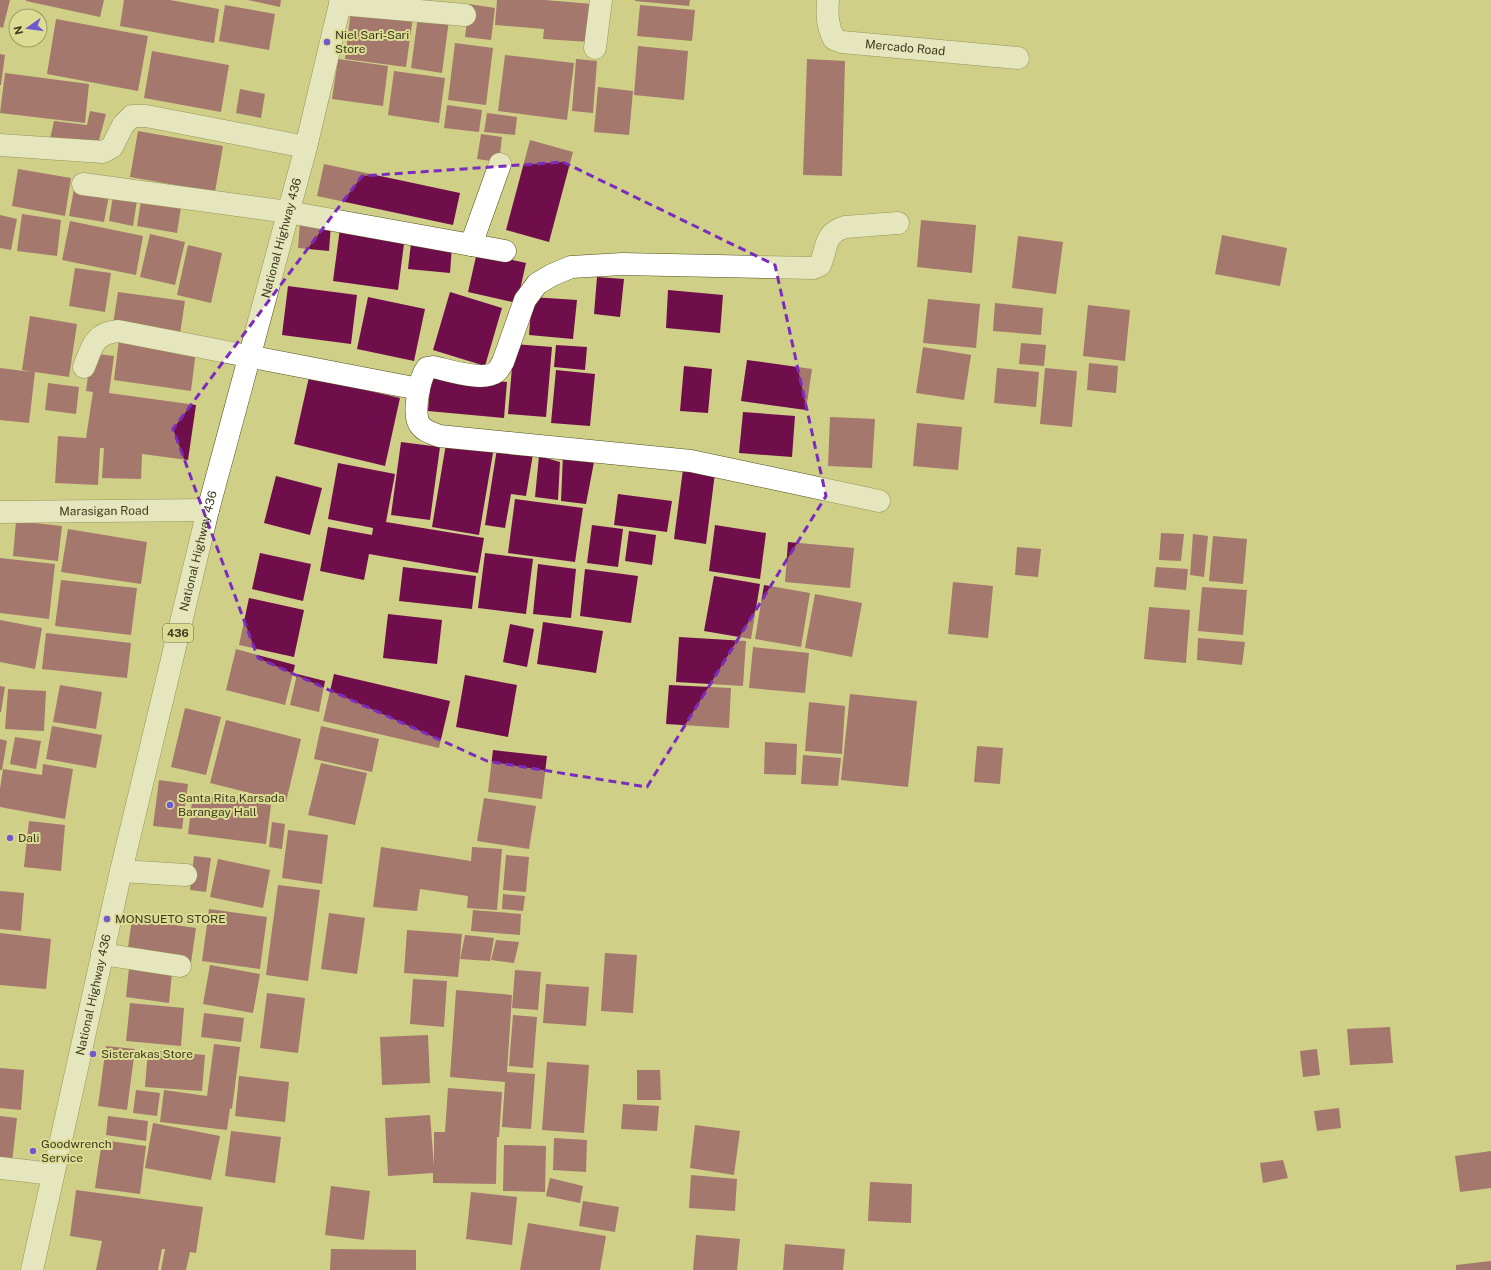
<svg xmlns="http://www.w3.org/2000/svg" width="1491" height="1270" font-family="'Public Sans',sans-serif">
	<rect width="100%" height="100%" fill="#d0cf88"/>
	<!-- building -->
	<path fill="#700e4c" d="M 0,0 L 10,0 L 3,28 L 0,27 Z
		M 26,0 L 104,0 L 100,17 L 26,1 Z
		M 124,0 L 170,0 L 219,9 L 214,43 L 120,26 Z
		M 248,0 L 281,0 L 280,7 Z
		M 497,0 L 545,0 L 592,4 L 590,42 L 543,39 L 544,29 L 495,25 Z
		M 635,0 L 690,0 L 689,6 L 635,1 Z
		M 469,4 L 495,8 L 491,40 L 465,37 Z
		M 225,5 L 275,14 L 269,50 L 219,41 Z
		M 640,5 L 695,10 L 692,41 L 637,36 Z
		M 351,9 L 413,17 L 406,67 L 345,59 Z
		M 418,16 L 449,20 L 442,73 L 411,68 Z
		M 56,19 L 148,36 L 138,91 L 47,74 Z
		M 455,43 L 493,48 L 486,105 L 448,100 Z
		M 638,46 L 688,51 L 684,100 L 634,95 Z
		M 152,51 L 229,65 L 221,112 L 144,98 Z
		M 0,54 L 5,55 L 1,85 L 0,85 Z
		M 505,55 L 574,63 L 567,120 L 498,111 Z
		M 338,59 L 388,66 L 383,106 L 332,99 Z
		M 576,59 L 597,61 L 593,113 L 572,111 Z
		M 807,59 L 845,61 L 842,176 L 803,175 Z
		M 394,71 L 445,78 L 439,123 L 388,115 Z
		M 5,73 L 89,84 L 85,123 L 0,113 Z
		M 598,87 L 633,91 L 629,135 L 594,132 Z
		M 240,89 L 265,94 L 261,118 L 236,113 Z
		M 447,105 L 482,110 L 479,132 L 444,128 Z
		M 90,111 L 106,114 L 98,144 L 50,139 L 54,121 L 87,125 Z
		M 487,113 L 517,117 L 515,135 L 484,132 Z
		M 138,131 L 223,146 L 215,192 L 130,177 Z
		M 481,134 L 502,137 L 499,162 L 477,159 Z
		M 530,140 L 573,152 L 549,242 L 506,230 Z
		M 324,164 L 460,193 L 453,225 L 317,196 Z
		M 18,169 L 71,178 L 65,216 L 12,206 Z
		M 75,184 L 110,190 L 104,222 L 69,216 Z
		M 114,189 L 138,194 L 133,226 L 109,221 Z
		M 142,194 L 182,201 L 177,233 L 137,226 Z
		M 22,214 L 61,220 L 57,256 L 17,251 Z
		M 0,215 L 17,219 L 11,250 L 0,248 Z
		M 921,220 L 976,225 L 972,273 L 917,267 Z
		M 70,221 L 143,236 L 136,275 L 62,260 Z
		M 300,222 L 331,224 L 329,251 L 298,248 Z
		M 340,228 L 405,236 L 398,290 L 333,281 Z
		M 150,234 L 185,242 L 175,285 L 140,277 Z
		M 1222,235 L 1287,248 L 1280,286 L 1215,274 Z
		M 1018,236 L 1063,242 L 1056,294 L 1012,288 Z
		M 411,243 L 452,246 L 450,273 L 408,269 Z
		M 188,245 L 222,253 L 211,303 L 177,295 Z
		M 477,252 L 526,263 L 517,303 L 468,292 Z
		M 75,268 L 111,273 L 105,312 L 69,306 Z
		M 597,277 L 624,279 L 620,317 L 594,314 Z
		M 288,286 L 357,295 L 351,344 L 282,335 Z
		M 668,290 L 723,295 L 720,333 L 666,328 Z
		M 118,292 L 185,301 L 180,334 L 113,324 Z
		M 450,292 L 502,308 L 485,366 L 433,350 Z
		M 368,297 L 425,309 L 414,361 L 357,349 Z
		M 532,297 L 577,300 L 573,339 L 529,335 Z
		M 928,299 L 980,304 L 976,348 L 923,343 Z
		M 995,303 L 1043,308 L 1041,335 L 993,331 Z
		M 1088,305 L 1130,310 L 1125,361 L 1083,356 Z
		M 30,316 L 77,324 L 69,377 L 35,372 L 29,423 L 0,420 L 0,368 L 32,372 L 22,370 Z
		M 119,339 L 196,350 L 191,391 L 114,380 Z
		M 1021,343 L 1046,345 L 1044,366 L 1019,364 Z
		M 514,344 L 552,347 L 546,417 L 508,414 Z
		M 556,345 L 587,347 L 585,370 L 554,367 Z
		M 923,347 L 971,355 L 964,400 L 916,393 Z
		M 91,353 L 114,356 L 109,393 L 196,405 L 188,460 L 142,454 L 141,479 L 102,478 L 104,448 L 100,448 L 98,485 L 55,483 L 58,436 L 86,438 L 93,392 L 86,391 Z
		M 747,360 L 812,369 L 806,410 L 741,401 Z
		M 1089,363 L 1118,366 L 1116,393 L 1087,390 Z
		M 684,366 L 712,369 L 708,413 L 680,411 Z
		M 997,368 L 1039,372 L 1036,407 L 994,403 Z
		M 1045,368 L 1077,371 L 1072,427 L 1040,424 Z
		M 556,370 L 595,374 L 590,426 L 551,423 Z
		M 431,375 L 507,382 L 504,418 L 428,411 Z
		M 309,377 L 400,398 L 385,466 L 294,444 Z
		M 48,383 L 79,387 L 76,414 L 45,410 Z
		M 743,412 L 795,416 L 792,457 L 739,453 Z
		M 830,417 L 875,419 L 872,468 L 828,466 Z
		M 917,423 L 962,427 L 958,470 L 913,466 Z
		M 447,438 L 494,447 L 479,535 L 432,527 Z
		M 401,442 L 440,447 L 430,520 L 391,515 Z
		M 498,442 L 534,448 L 526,496 L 511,494 L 505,528 L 485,525 Z
		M 563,455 L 594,462 L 586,504 L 561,501 Z
		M 539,456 L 560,462 L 558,500 L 535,497 Z
		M 338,463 L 395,474 L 386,522 L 484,538 L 478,573 L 369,554 L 364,580 L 320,571 L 328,527 L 372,535 L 373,528 L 328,519 Z
		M 683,469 L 715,473 L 706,544 L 674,539 Z
		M 276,476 L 322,488 L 310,535 L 264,523 Z
		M 618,494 L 672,501 L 667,532 L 614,525 Z
		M 515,499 L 583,508 L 575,562 L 508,553 Z
		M 16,521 L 62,526 L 58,561 L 13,556 Z
		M 592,525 L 623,529 L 618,567 L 587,563 Z
		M 715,525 L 766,533 L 760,579 L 709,571 Z
		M 68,529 L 147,542 L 141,584 L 61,572 Z
		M 629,531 L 656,535 L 652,565 L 625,561 Z
		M 1161,533 L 1184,534 L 1181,561 L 1159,560 Z
		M 1193,534 L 1208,536 L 1204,577 L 1190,575 Z
		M 1213,536 L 1247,539 L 1243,584 L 1209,581 Z
		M 788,542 L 854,548 L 850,588 L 785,582 Z
		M 1017,547 L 1041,549 L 1038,577 L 1015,575 Z
		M 260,553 L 311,564 L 303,601 L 252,589 Z
		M 485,553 L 533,559 L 526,614 L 478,608 Z
		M 0,558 L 55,564 L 49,619 L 0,613 Z
		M 538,564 L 576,569 L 571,618 L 533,614 Z
		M 403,567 L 476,576 L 472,609 L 399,601 Z
		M 1156,567 L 1188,569 L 1186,590 L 1154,587 Z
		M 585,569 L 638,576 L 631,623 L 580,616 Z
		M 714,576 L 760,584 L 751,639 L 704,631 Z
		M 61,580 L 137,588 L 131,635 L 55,626 Z
		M 953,582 L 993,586 L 988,638 L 948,634 Z
		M 764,585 L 810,593 L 801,647 L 755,639 Z
		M 1202,587 L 1247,590 L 1243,635 L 1198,631 Z
		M 815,594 L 862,603 L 852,657 L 805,648 Z
		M 249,598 L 304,610 L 294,657 L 239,645 Z
		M 1149,607 L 1190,610 L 1186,663 L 1144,659 Z
		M 388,614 L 442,620 L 437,664 L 383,658 Z
		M 0,620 L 42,628 L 35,669 L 0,662 Z
		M 543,622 L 603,631 L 596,673 L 537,664 Z
		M 510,624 L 534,629 L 527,667 L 503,662 Z
		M 46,633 L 131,643 L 127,678 L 42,669 Z
		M 679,637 L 746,641 L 743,686 L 676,682 Z
		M 1198,638 L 1245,642 L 1242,665 L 1197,660 Z
		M 753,647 L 809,653 L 805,693 L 749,688 Z
		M 236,649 L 295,665 L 285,705 L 226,690 Z
		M 297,674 L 325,681 L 319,712 L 290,705 Z
		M 334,674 L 450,701 L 439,748 L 323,721 Z
		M 465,675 L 517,685 L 508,737 L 456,727 Z
		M 60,685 L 102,692 L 96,729 L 53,722 Z
		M 669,685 L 731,688 L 729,728 L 666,724 Z
		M 0,686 L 5,687 L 1,712 L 0,712 Z
		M 8,689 L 46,691 L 44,731 L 5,729 Z
		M 850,694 L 917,701 L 908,787 L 841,780 Z
		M 809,702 L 845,706 L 842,754 L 805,751 Z
		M 185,708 L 221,717 L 206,775 L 171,767 Z
		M 226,720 L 301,739 L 286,802 L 210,783 Z
		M 52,726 L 102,735 L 96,768 L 46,759 Z
		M 321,726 L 379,739 L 372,772 L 314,759 Z
		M 15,737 L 41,741 L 36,769 L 10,764 Z
		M 0,739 L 7,741 L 2,770 L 0,770 Z
		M 765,742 L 797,744 L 796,775 L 764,774 Z
		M 977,746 L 1003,748 L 1000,784 L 974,782 Z
		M 493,750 L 547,756 L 542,799 L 488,792 Z
		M 803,755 L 841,758 L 838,786 L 801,784 Z
		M 321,763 L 367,773 L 355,825 L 308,815 Z
		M 43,764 L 73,769 L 65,819 L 0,807 L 0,789 L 3,769 L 42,775 Z
		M 159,780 L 188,784 L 182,829 L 153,826 Z
		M 193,794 L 271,805 L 266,844 L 188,834 Z
		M 484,798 L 536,806 L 529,849 L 477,841 Z
		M 29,821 L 65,825 L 61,871 L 24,867 Z
		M 272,822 L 285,824 L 282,849 L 269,847 Z
		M 288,830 L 328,835 L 322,884 L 282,878 Z
		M 381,847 L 471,861 L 472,847 L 502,849 L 497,910 L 467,908 L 468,896 L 420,889 L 417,911 L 373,907 Z
		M 506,855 L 529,857 L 526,892 L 503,890 Z
		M 194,856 L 211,858 L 206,892 L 190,890 Z
		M 218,859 L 270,870 L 263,908 L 210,897 Z
		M 278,885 L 320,890 L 308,981 L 266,975 Z
		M 0,891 L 24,893 L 21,931 L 0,929 Z
		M 503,894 L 525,896 L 523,911 L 502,909 Z
		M 209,909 L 267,917 L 260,969 L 202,961 Z
		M 473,910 L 521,914 L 520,935 L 471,931 Z
		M 329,913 L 365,918 L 357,974 L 321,969 Z
		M 132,919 L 196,928 L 191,963 L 127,955 Z
		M 407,930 L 462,934 L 458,977 L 404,973 Z
		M 0,933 L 51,939 L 46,989 L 0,985 Z
		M 465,935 L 494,938 L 490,961 L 460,959 Z
		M 496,940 L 519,942 L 514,963 L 491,960 Z
		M 605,953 L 637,955 L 633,1013 L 601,1011 Z
		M 210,965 L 260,974 L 253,1013 L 203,1004 Z
		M 129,968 L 172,973 L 169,1003 L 126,997 Z
		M 515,970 L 541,972 L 538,1010 L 512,1008 Z
		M 413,979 L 447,981 L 444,1027 L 410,1024 Z
		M 546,984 L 589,987 L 586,1026 L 543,1023 Z
		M 456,990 L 512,995 L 507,1072 L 535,1074 L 531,1129 L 502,1127 L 505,1082 L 450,1077 Z
		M 267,993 L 305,998 L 298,1053 L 260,1048 Z
		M 130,1003 L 184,1008 L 181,1046 L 126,1041 Z
		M 204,1013 L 244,1018 L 241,1042 L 201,1037 Z
		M 513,1015 L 537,1017 L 533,1068 L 509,1066 Z
		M 1390,1027 L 1393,1063 L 1350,1065 L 1347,1029 Z
		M 428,1035 L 430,1083 L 382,1085 L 380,1037 Z
		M 214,1044 L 240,1047 L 232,1109 L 230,1108 L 227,1130 L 160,1122 L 164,1090 L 207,1096 Z
		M 106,1046 L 135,1049 L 127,1110 L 98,1106 Z
		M 1317,1049 L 1320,1075 L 1303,1077 L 1300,1051 Z
		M 148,1050 L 205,1055 L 202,1091 L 145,1087 Z
		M 547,1062 L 589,1065 L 584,1133 L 542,1130 Z
		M 0,1068 L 24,1070 L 21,1110 L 0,1108 Z
		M 637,1070 L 660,1070 L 661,1100 L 637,1100 Z
		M 239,1076 L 289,1082 L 285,1122 L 235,1116 Z
		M 448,1088 L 502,1092 L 499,1137 L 497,1137 L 496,1184 L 433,1183 L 433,1173 L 388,1176 L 385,1118 L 430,1115 L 434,1166 L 434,1132 L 445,1132 Z
		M 136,1090 L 160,1093 L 157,1116 L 133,1113 Z
		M 623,1104 L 659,1106 L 657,1131 L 621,1129 Z
		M 1339,1108 L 1341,1128 L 1317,1131 L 1314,1111 Z
		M 0,1116 L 17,1118 L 12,1162 L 0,1160 Z
		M 108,1116 L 148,1121 L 146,1141 L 106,1135 Z
		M 153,1123 L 220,1136 L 211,1180 L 145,1168 Z
		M 695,1125 L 740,1131 L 734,1175 L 690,1168 Z
		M 231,1131 L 281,1137 L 275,1183 L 225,1176 Z
		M 554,1138 L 587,1140 L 586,1172 L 553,1170 Z
		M 102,1140 L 146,1146 L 140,1194 L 95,1188 Z
		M 504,1145 L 546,1146 L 545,1192 L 503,1191 Z
		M 1491,1151 L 1491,1188 L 1460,1192 L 1455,1156 Z
		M 1283,1160 L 1288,1178 L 1263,1183 L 1260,1163 Z
		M 691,1175 L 737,1179 L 735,1211 L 689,1208 Z
		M 550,1178 L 583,1186 L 580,1203 L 546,1196 Z
		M 870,1182 L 912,1184 L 911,1223 L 868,1221 Z
		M 331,1186 L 370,1191 L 364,1240 L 325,1235 Z
		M 76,1190 L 203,1207 L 196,1253 L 190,1252 L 186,1270 L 161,1270 L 165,1249 L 162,1249 L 158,1270 L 96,1270 L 102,1241 L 70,1236 Z
		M 471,1192 L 517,1197 L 512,1245 L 466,1239 Z
		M 583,1201 L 619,1207 L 615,1232 L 579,1226 Z
		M 528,1223 L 606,1236 L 600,1270 L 520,1270 Z
		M 696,1235 L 740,1239 L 737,1270 L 693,1270 Z
		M 785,1244 L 845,1249 L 843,1270 L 783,1270 Z
		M 331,1249 L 416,1250 L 416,1270 L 330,1270 Z
		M 1491,1261 L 1491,1270 L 1456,1270 L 1456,1265 Z"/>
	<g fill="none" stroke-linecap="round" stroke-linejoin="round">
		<!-- minor casing -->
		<g stroke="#504f1a" stroke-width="23">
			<g id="minor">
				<path id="s1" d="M 828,0 C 827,14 827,26 834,39 L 842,42 L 1018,58"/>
				<path d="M 340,4 L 465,15"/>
				<path d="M 595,48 L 601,0"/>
				<path d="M 0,145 L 103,152 L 112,147 L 123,125 L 132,116 L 146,116 L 306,147"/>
				<path d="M 83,184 L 288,212 L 505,251"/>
				<path d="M 471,245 L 500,164"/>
				<path d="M 84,367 C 92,347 94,333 118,331 L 419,389"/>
				<path d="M 879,501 L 691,461 L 439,436 C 432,433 424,431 420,425 C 412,415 419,379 427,368 L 433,367 C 448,370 483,382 496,372 C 499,370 501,365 503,362 L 525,300 L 537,284 L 552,275 L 571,267 L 622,264 L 814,268 L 820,265 C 828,247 823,234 845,227 L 898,223"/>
				<path id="s2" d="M 0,512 L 208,510"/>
				<path d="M 121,871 L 186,875"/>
				<path d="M 102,954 L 180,966"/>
				<path d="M 0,1168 L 53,1174"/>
			</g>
		</g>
		<!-- major casing -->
		<g stroke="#504f1a" stroke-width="23">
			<g id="major">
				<path id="s3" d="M 32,1270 L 121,871 L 208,510 L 306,147 L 341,0"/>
			</g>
		</g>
		<!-- minor -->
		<use href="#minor" stroke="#fff" stroke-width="22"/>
		<!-- major -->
		<use href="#major" stroke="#fff" stroke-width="22"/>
	</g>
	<!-- marked area -->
	<path d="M0 0H1491V1270H0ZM 563,162 L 775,265 L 826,496 L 647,787 L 487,761 L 258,658 L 173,429 L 362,176 Z" fill="#d0cf88" fill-opacity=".55" fill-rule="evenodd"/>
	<path fill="none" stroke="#7b2cbf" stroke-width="3" stroke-dasharray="8 5" stroke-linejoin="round" d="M 563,162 L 775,265 L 826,496 L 647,787 L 487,761 L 258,658 L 173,429 L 362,176 Z"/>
	<!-- markers -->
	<g fill="#7058d2" stroke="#dddc95" stroke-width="1.5">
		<circle cx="327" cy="42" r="4"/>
		<circle cx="170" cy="805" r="4"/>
		<circle cx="10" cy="838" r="4"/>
		<circle cx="107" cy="919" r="4"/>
		<circle cx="93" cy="1054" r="4"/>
		<circle cx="33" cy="1151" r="4"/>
	</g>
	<g text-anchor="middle" stroke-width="4" stroke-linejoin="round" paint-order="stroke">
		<!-- shield labels -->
		<rect fill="#dddc95" stroke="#6c6b42" stroke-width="1" x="163" y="624" width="30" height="18" rx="3"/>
		<g font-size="11" font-weight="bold" fill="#3c3b1e">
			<text x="178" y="637">436</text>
		</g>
		<!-- poi labels -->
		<g font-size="12" fill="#3c3b1e" stroke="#dddc95" text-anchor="start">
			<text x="335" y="39">Niel Sari-Sari<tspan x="335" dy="14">Store</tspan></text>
			<text x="178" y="802">Santa Rita Karsada<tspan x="178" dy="14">Barangay Hall</tspan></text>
			<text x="18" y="842">Dali</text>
			<text x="115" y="923">MONSUETO STORE</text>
			<text x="101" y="1058">Sisterakas Store</text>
			<text x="41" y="1148">Goodwrench<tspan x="41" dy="14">Service</tspan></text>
		</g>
		<!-- street labels -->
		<g font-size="12" fill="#3c3b1e" stroke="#dddc95">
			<text dy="4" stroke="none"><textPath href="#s1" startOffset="112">Mercado Road</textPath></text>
			<text dy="4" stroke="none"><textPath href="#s3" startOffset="1062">National Highway 436</textPath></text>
			<text dy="4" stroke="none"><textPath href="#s2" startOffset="104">Marasigan Road</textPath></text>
			<text dy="4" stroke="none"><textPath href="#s3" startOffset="738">National Highway 436</textPath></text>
			<text dy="4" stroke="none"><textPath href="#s3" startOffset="282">National Highway 436</textPath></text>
		</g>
	</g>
	<!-- north arrow -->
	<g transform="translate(28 28) rotate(256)"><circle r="19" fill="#dddc95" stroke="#9d9c65"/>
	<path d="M0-3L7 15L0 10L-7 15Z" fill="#7058d2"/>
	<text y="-6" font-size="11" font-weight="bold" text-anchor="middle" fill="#3c3b1e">N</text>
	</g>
</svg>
